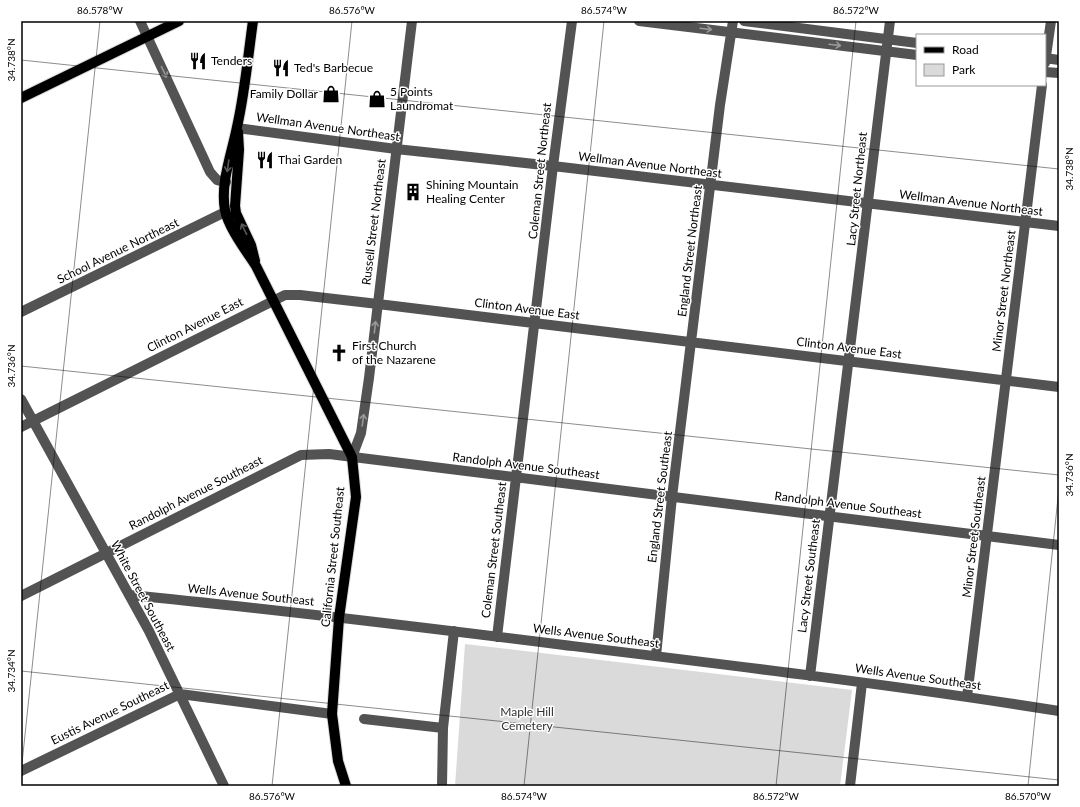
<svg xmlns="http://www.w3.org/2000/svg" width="1080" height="807" font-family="Lato,sans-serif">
	<rect width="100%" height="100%" fill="#fff"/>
	<!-- green -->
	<path fill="#dadada" d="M 465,644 L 852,690 L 840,786 L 455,786 Z"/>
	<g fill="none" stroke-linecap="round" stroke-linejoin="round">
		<!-- major casing -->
		<g stroke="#dbdbdb" stroke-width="12">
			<path id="major" d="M 253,21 C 248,56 245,92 237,127 C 232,153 220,183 225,210 C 228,227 247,252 256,266 L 352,457 L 356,497 L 339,618 L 332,714 L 338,761 L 346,786
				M 21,98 L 179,21
				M 238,132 L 239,150 L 235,206 L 236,213 L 251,245 L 255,261"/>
		</g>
		<!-- minor -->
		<path stroke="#535353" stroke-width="10" d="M 140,21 L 210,172 L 217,180 L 226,182
			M 639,21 L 917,55
			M 744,21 L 917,43
			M 1045,58 L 1059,60
			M 1045,63 L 1051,21
			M 1045,72 L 1059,73
			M 237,128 L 396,149 L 553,166 L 1059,226
			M 21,312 L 225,212
			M 21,399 L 149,631 L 224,786
			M 21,427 L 285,295 L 300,295 L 378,304 L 1059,387
			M 352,457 L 361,433 L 369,378 L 412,21
			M 129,595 C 275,609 420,627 564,645 C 729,665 895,685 1059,711
			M 21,596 L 301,455 L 329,454 L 1059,545
			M 497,637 L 553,166 L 572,21
			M 656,656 L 672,497 L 720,105 L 733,21
			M 810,676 L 890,21
			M 967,697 L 1042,85
			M 364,719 L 443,728
			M 21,771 L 180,694 L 332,714
			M 442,786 L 443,728 L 454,631
			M 850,786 L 862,683"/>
		<!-- major -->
		<use href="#major" stroke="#000" stroke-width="10"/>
	</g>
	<!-- one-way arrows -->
	<defs><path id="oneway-shaft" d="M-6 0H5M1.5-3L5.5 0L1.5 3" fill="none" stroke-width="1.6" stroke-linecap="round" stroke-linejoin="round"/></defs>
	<g stroke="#989898">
		<use href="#oneway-shaft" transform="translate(706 29) rotate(7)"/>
		<use href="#oneway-shaft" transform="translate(835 45) rotate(7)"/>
		<use href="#oneway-shaft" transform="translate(164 72) rotate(65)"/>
		<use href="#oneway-shaft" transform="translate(375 327) rotate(-83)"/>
		<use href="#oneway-shaft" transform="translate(363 420) rotate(-82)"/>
	</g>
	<g stroke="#595959">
		<use href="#oneway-shaft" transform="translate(228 166) rotate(98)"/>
		<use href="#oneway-shaft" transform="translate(244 229) rotate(-116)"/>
	</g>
	<!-- ticks -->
	<path fill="none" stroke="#000" stroke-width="1" stroke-opacity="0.45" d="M 21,60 L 1059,169M 21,366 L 1059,475M 21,671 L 1059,780M 21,773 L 100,21M 272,786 L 352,21M 524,786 L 604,21M 776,786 L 856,21M 1028,786 L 1059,488"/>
	<!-- icons -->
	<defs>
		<g id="restaurant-bare" transform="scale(1.38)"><path d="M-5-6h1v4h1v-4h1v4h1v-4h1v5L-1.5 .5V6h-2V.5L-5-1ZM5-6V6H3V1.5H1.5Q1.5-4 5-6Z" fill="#000" stroke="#fff" stroke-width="2.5" paint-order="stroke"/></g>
		<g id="shop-bare" transform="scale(1.38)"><path d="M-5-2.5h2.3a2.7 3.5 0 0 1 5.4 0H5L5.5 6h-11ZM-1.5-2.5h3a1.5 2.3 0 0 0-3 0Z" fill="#000" stroke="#fff" stroke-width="2.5" paint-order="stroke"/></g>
		<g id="building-bare" transform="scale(1.38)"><path d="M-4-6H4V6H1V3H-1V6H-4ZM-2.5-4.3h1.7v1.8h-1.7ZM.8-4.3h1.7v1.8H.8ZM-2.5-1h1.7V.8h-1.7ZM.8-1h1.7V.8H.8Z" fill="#000" stroke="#fff" stroke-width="2.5" paint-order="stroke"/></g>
		<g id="church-bare" transform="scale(1.38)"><path d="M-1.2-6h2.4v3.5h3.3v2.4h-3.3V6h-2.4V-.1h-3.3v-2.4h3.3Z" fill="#000" stroke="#fff" stroke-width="2.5" paint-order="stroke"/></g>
	</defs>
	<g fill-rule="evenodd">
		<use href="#restaurant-bare" x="198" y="61"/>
		<use href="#restaurant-bare" x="281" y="68"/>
		<use href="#shop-bare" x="331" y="94"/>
		<use href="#shop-bare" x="377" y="99"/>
		<use href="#restaurant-bare" x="265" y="160"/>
		<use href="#building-bare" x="413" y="192"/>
		<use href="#church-bare" x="339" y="353"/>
	</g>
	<g text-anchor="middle" stroke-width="3" stroke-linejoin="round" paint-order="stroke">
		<!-- poi labels -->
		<g font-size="12" fill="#000" stroke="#fff" text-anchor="start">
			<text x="211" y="65">Tenders</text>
			<text x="294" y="72">Ted's Barbecue</text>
			<text x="390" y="96">5 Points<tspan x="390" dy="14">Laundromat</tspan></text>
			<text x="318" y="98" text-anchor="end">Family Dollar</text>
			<text x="278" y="164">Thai Garden</text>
			<text x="426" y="189">Shining Mountain<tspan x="426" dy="14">Healing Center</tspan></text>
			<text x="352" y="350">First Church<tspan x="352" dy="14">of the Nazarene</tspan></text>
		</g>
		<!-- street labels -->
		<g font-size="12" fill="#000" stroke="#fff">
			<text transform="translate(328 127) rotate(8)" y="4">Wellman Avenue Northeast</text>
			<text transform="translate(650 165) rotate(7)" y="4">Wellman Avenue Northeast</text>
			<text transform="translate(540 171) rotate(-84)" y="4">Coleman Street Northeast</text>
			<text transform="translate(857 189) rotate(-84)" y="4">Lacy Street Northeast</text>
			<text transform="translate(971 203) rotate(7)" y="4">Wellman Avenue Northeast</text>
			<text transform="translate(374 222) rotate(-83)" y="4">Russell Street Northeast</text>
			<text transform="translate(118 251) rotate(-26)" y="4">School Avenue Northeast</text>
			<text transform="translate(690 251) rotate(-83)" y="4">England Street Northeast</text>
			<text transform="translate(1004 291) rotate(-83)" y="4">Minor Street Northeast</text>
			<text transform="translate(527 309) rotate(7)" y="4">Clinton Avenue East</text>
			<text transform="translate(195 325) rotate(-27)" y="4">Clinton Avenue East</text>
			<text transform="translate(849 348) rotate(7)" y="4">Clinton Avenue East</text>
			<text transform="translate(526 466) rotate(7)" y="4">Randolph Avenue Southeast</text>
			<text transform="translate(196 493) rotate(-27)" y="4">Randolph Avenue Southeast</text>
			<text transform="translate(660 497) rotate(-83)" y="4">England Street Southeast</text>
			<text transform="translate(848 505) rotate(7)" y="4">Randolph Avenue Southeast</text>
			<text transform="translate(974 537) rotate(-83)" y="4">Minor Street Southeast</text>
			<text transform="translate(494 550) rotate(-83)" y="4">Coleman Street Southeast</text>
			<text transform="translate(333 557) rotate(-84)" y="4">California Street Southeast</text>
			<text transform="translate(809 576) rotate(-83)" y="4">Lacy Street Southeast</text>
			<text transform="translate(251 595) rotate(6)" y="4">Wells Avenue Southeast</text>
			<text transform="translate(143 596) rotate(62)" y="4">White Street Southeast</text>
			<text transform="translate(596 636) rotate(7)" y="4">Wells Avenue Southeast</text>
			<text transform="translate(918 677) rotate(8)" y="4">Wells Avenue Southeast</text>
			<text transform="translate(110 713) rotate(-26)" y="4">Eustis Avenue Southeast</text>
		</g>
		<!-- park labels -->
		<g font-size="12" fill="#313131" stroke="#fff">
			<text x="527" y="716">Maple Hill<tspan x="527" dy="14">Cemetery</tspan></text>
		</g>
	</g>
	<!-- border -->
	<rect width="1080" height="807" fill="none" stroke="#ffffff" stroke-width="44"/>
	<!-- legend -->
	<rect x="916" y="34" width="130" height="52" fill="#ffffff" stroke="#999999"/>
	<rect x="924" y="47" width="20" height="6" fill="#000000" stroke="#999999"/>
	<text x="952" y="54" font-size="12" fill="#000000">Road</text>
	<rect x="924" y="64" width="20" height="12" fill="#dadada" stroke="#999999"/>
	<text x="952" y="74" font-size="12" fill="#000000">Park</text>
	<rect x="22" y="22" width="1036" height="763" fill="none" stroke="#000" stroke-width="1.5"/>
	<g font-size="10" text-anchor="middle" fill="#000">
		<text x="100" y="14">86.578°W</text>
		<text x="352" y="14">86.576°W</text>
		<text x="604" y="14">86.574°W</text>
		<text x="856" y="14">86.572°W</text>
		<text transform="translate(11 60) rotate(-90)" y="4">34.738°N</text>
		<text transform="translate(1069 169) rotate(-90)" y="4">34.738°N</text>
		<text transform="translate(11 366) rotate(-90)" y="4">34.736°N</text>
		<text transform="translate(1069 475) rotate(-90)" y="4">34.736°N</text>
		<text transform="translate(11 671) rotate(-90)" y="4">34.734°N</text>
		<text x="272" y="800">86.576°W</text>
		<text x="524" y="800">86.574°W</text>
		<text x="776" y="800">86.572°W</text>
		<text x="1028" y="800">86.570°W</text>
	</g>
</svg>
